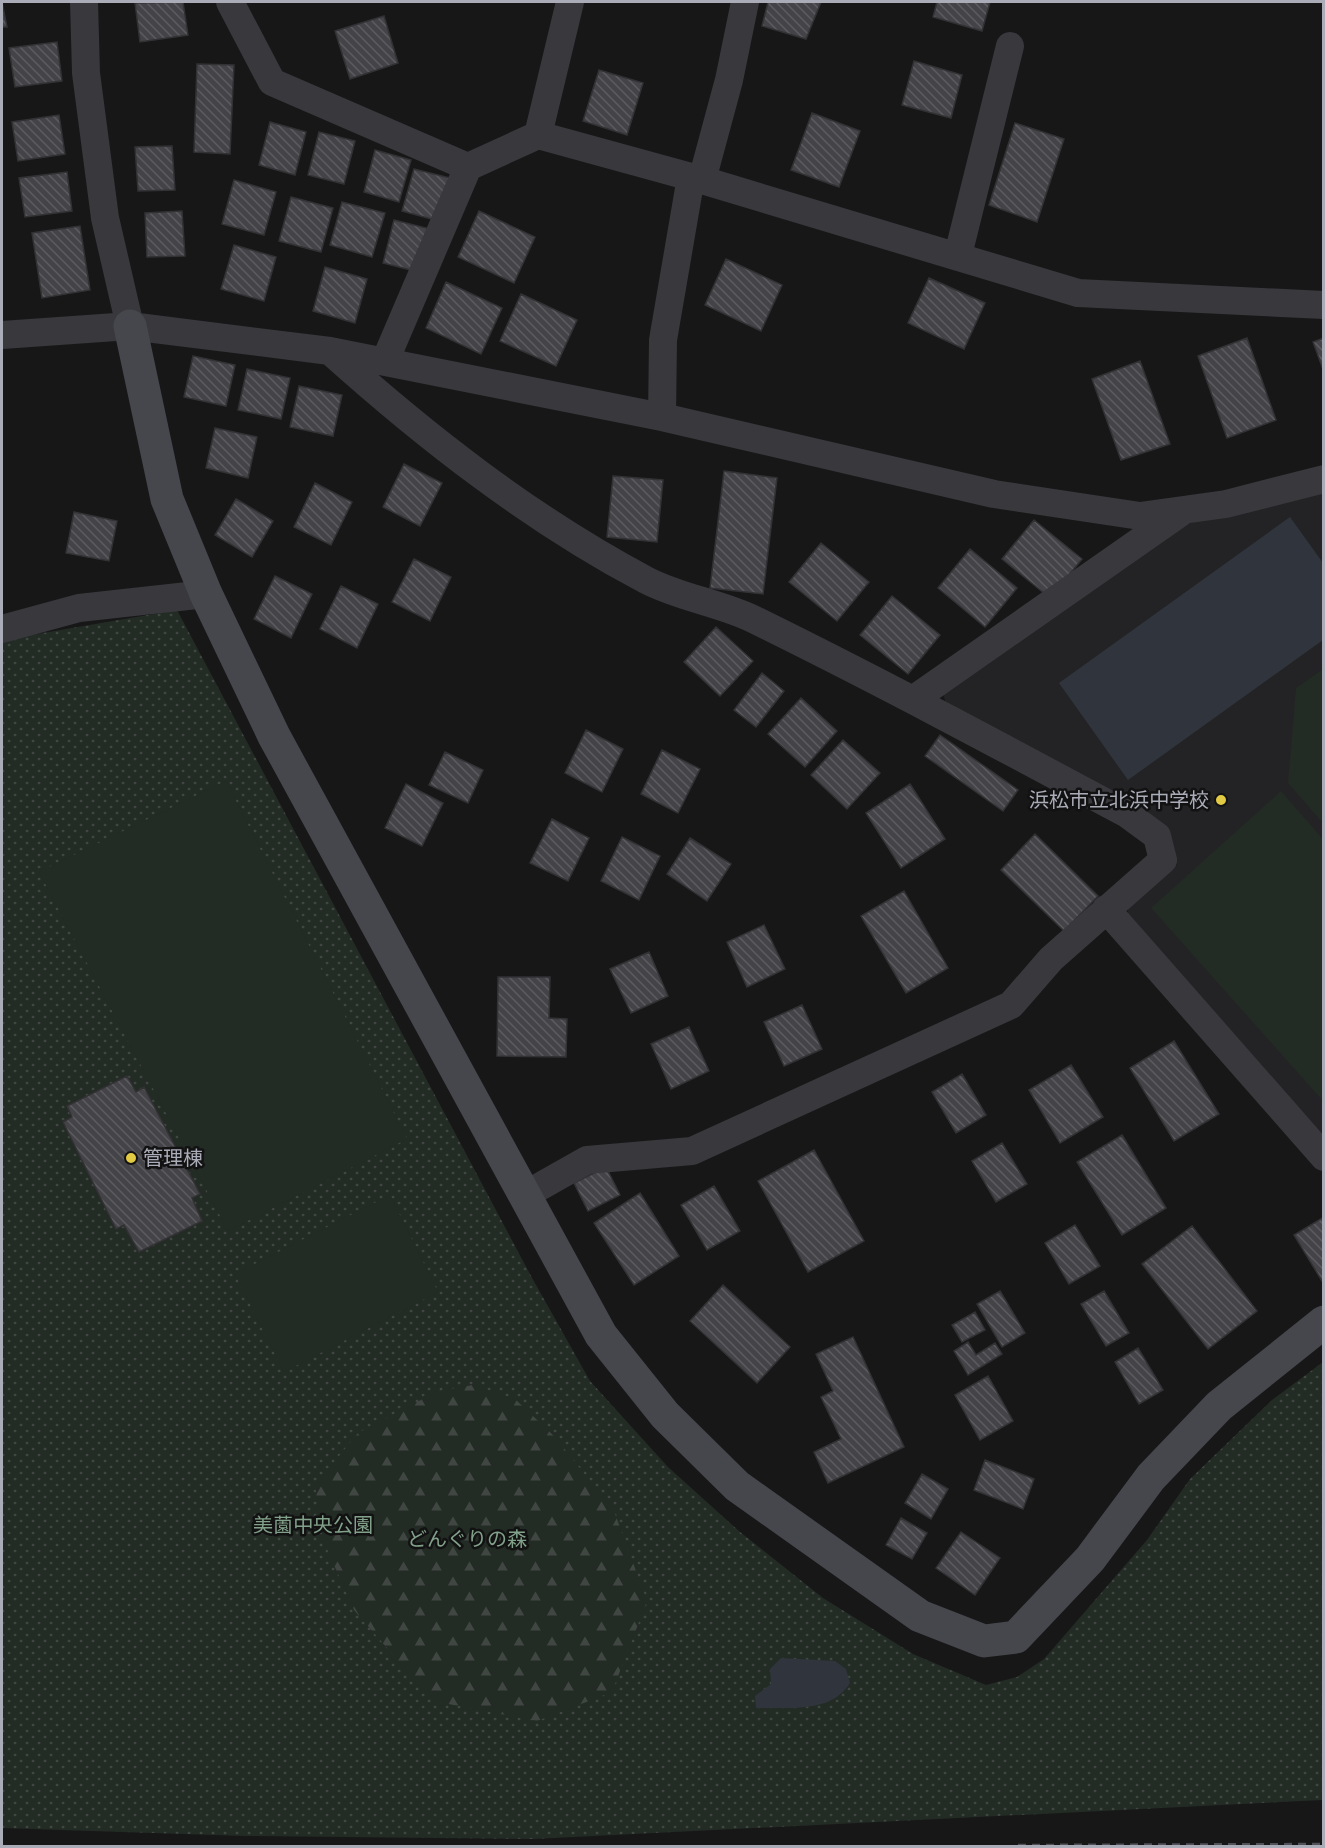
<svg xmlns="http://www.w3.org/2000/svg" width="1325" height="1848" font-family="Ubuntu,'Noto Sans JP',sans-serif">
	<defs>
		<pattern id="grass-dots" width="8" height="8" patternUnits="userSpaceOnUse" patternTransform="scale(1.5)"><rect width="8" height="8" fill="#232b25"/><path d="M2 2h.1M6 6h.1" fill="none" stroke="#404742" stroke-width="1.8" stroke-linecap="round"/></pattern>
		<pattern id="forest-firs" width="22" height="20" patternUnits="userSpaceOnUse" patternTransform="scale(1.5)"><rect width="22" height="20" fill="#232b25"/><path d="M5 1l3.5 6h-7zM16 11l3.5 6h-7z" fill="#404742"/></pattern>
		<pattern id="building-back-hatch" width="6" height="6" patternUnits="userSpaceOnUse" patternTransform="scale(1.5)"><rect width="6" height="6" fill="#444448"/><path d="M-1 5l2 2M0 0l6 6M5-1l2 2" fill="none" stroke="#5c5c60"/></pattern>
	</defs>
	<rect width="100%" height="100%" fill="#171718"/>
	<!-- built -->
	<path fill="#232325" d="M 1323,492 L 1323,1138 L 1127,915 L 1130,900 L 1177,865 L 1165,828 L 948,710 L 943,694 L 1176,526 Z"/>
	<!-- grass -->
	<path fill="url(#grass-dots)" d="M 177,610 L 531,1276 L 590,1381 L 668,1467 L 740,1532 L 823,1598 L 913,1654 L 986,1685 L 1017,1677 L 1044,1659 L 1147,1540 L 1190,1479 L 1272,1400 L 1323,1362 L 1323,1800 L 533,1839 L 244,1836 L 2,1828 L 2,640 Z"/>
	<!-- forest -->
	<path fill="url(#forest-firs)" d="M 473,1385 L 515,1399 L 555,1437 L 614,1511 L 647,1601 L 612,1692 L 537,1721 L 433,1701 L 354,1610 L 323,1540 L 315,1485 L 358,1433 L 438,1391 Z"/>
	<!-- pitch -->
	<path fill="#232b25" d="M 1323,669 L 1323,823 L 1288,783 L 1296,688 Z
		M 226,781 L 407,1139 L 228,1231 L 39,872 Z
		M 1281,791 L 1323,839 L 1323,1101 L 1151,908 Z
		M 390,1195 L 438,1292 L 284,1372 L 235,1274 Z"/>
	<!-- water -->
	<path fill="#30353d" d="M 1290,517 L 1323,563 L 1323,640 L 1128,780 L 1059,683 Z
		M 781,1658 L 835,1661 L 846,1669 L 850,1683 C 831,1714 788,1707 756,1708 L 755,1696 L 771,1684 L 770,1669 Z"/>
	<!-- building -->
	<path fill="url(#building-back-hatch)" stroke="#323134" stroke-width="1.5" d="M 2,2 L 7,27 L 2,27 Z
		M 183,2 L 188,35 L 140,42 L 135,3 Z
		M 768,2 L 821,2 L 806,39 L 762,26 Z
		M 937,2 L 990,2 L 982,31 L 933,17 Z
		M 384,16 L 398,63 L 350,79 L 335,31 Z
		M 57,42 L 62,81 L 15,87 L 9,48 Z
		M 914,61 L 962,75 L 951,118 L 902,105 Z
		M 197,64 L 234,65 L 230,154 L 194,152 Z
		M 599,70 L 643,83 L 627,135 L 583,121 Z
		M 812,113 L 860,131 L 839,187 L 791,170 Z
		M 59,115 L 65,154 L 18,161 L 12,122 Z
		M 270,122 L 306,132 L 295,175 L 259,165 Z
		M 1015,123 L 1064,139 L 1037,222 L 989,205 Z
		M 319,132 L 355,141 L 344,184 L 308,175 Z
		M 172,146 L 175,190 L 138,191 L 135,147 Z
		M 375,150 L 411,160 L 399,202 L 364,192 Z
		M 414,169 L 450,178 L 439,221 L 402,211 Z
		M 67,172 L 72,211 L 25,217 L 19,178 Z
		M 234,180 L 276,192 L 264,235 L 222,224 Z
		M 291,197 L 333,208 L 321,252 L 279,241 Z
		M 342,202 L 385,213 L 372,257 L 330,245 Z
		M 182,211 L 185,256 L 147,257 L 145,213 Z
		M 479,211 L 535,237 L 514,283 L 458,257 Z
		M 394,220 L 430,229 L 419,272 L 383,263 Z
		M 80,226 L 90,290 L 42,298 L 32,233 Z
		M 234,245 L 276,257 L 264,301 L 221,289 Z
		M 726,259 L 782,285 L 761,331 L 705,305 Z
		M 325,267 L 367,279 L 355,323 L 313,311 Z
		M 929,278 L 985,303 L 964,349 L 908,323 Z
		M 446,282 L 502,308 L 481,354 L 426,328 Z
		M 521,294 L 577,320 L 556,366 L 500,341 Z
		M 1247,338 L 1276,420 L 1227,438 L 1198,356 Z
		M 1324,338 L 1324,372 L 1313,342 Z
		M 193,356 L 235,365 L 226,406 L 184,397 Z
		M 1140,361 L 1170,444 L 1121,460 L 1092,379 Z
		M 247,369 L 290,378 L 281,419 L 238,410 Z
		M 299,386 L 342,395 L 333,436 L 290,427 Z
		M 215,428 L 257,437 L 248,478 L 206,468 Z
		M 404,464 L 442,483 L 420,526 L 383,507 Z
		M 724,471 L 777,478 L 763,594 L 710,588 Z
		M 613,476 L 663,480 L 657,542 L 607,537 Z
		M 315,483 L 352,502 L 331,545 L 294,527 Z
		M 236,499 L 273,521 L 252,557 L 215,535 Z
		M 74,512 L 117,521 L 109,561 L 66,553 Z
		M 1034,520 L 1082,559 L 1050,598 L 1002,559 Z
		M 821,543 L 869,582 L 837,621 L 789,582 Z
		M 970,549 L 1017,588 L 985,627 L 938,588 Z
		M 414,559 L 451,577 L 430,621 L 392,602 Z
		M 275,576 L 312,594 L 291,638 L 254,619 Z
		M 341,586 L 378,604 L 357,648 L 320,629 Z
		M 892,596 L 940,635 L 908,674 L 860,635 Z
		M 716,627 L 753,661 L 720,696 L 684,662 Z
		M 762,673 L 784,691 L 756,727 L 734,710 Z
		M 801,698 L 837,731 L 805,767 L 768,734 Z
		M 586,730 L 623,749 L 602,792 L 565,773 Z
		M 940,735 L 1018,790 L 1003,811 L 925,756 Z
		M 843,740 L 880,773 L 847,809 L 811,775 Z
		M 662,750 L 700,769 L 678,813 L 641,794 Z
		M 445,752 L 483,770 L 468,803 L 429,785 Z
		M 406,784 L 443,803 L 422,846 L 385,828 Z
		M 910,784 L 945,839 L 901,868 L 866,813 Z
		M 552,819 L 589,838 L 568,881 L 530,863 Z
		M 1035,834 L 1098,896 L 1064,931 L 1001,870 Z
		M 622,837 L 660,856 L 639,900 L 601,881 Z
		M 690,838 L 731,864 L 707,901 L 667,874 Z
		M 904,891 L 948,968 L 906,993 L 861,916 Z
		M 764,925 L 785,969 L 747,987 L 727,942 Z
		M 649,952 L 668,996 L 631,1013 L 610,969 Z
		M 498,977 L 550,977 L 549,1018 L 567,1019 L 566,1057 L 497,1056 Z
		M 802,1005 L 822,1049 L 784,1066 L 764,1022 Z
		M 689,1027 L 709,1071 L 671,1089 L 651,1044 Z
		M 1174,1041 L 1219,1114 L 1174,1141 L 1130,1068 Z
		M 1071,1065 L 1103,1117 L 1060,1143 L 1029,1090 Z
		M 962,1074 L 986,1115 L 956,1133 L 932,1092 Z
		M 127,1076 L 136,1092 L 144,1087 L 200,1194 L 192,1198 L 202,1221 L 139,1252 L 124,1225 L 116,1229 L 63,1122 L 72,1117 L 67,1106 Z
		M 1122,1135 L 1166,1208 L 1122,1235 L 1077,1162 Z
		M 1002,1143 L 1027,1184 L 996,1202 L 972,1161 Z
		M 814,1150 L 864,1241 L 808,1272 L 758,1181 Z
		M 606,1167 L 620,1195 L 588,1211 L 574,1183 Z
		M 714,1186 L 740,1231 L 707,1250 L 681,1205 Z
		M 640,1193 L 679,1256 L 634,1285 L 594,1223 Z
		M 1324,1217 L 1324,1280 L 1322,1281 L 1294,1235 Z
		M 1075,1225 L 1100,1266 L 1069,1284 L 1045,1243 Z
		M 1192,1226 L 1257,1311 L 1208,1349 L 1142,1264 Z
		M 723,1285 L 790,1347 L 757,1383 L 690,1321 Z
		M 1000,1291 L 1025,1333 L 1002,1347 L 977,1304 Z
		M 1104,1291 L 1129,1333 L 1106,1346 L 1081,1304 Z
		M 975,1312 L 985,1330 L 962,1342 L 952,1325 Z
		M 853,1337 L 904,1447 L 828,1483 L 814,1452 L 841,1439 L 821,1397 L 833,1391 L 816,1354 Z
		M 968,1342 L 976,1355 L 995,1343 L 1002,1354 L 968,1375 L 954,1351 Z
		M 1138,1348 L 1163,1390 L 1139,1404 L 1115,1362 Z
		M 988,1376 L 1013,1421 L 980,1440 L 955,1395 Z
		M 985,1460 L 1034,1479 L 1023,1509 L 974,1490 Z
		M 922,1474 L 948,1489 L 931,1519 L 905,1503 Z
		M 901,1518 L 927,1533 L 912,1559 L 886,1545 Z
		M 961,1532 L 1000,1558 L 975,1595 L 936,1568 Z"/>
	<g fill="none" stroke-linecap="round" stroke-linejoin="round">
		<!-- street -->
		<path stroke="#38383d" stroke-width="28" d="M 84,2 L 86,73 L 105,218 L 130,326
			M 230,2 L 272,82 L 468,167
			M 570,2 L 538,135 L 702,180 L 1078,293 L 1324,305
			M 702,180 L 729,80 L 745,2
			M 958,255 L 1010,46
			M 2,335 L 130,326 L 330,351 L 662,417 L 994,494 L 1140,516 L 1226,504 L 1324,479
			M 330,351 C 427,438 531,519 646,580 C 680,598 721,603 755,620 C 881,682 1004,748 1127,814 L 1157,836 L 1163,860 L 1051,959 L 1011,1005 L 692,1151 L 587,1160 L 525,1195
			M 385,361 L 468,167 L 538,135
			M 662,417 L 663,340 L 691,177
			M 2,629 L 79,608 L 206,594
			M 914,699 L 1180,513
			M 1106,909 L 1324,1157"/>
		<!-- secondary -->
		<path stroke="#46474d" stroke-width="33" d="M 130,326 L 167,499 L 206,594 L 274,736 L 601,1335 L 665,1415 L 737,1486 L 920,1616 L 984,1641 L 1016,1637 L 1090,1559 L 1151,1477 L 1219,1406 L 1324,1322"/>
		<!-- rail -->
		<path stroke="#515258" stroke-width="4.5" stroke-dasharray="8 6" stroke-linecap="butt" d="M 1018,1846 L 1324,1845"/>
	</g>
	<!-- markers -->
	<g fill="#e3ca44" stroke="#121213" stroke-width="2">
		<circle cx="1221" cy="800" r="6"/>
		<circle cx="131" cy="1158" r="6"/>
	</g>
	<g text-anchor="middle" stroke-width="5" stroke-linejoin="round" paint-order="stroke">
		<!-- poi labels -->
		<g font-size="20" fill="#aaacb7" stroke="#121213" text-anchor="end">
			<text x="1209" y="807">浜松市立北浜中学校</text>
			<text x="143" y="1165" text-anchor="start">管理棟</text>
		</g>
		<!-- park labels -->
		<g font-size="20" fill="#82a18a" stroke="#121213">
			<text x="313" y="1532">美薗中央公園</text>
			<text x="467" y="1546">どんぐりの森</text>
		</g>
	</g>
	<!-- border -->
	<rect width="1325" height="1848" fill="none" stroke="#aaacb7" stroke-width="6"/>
</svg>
